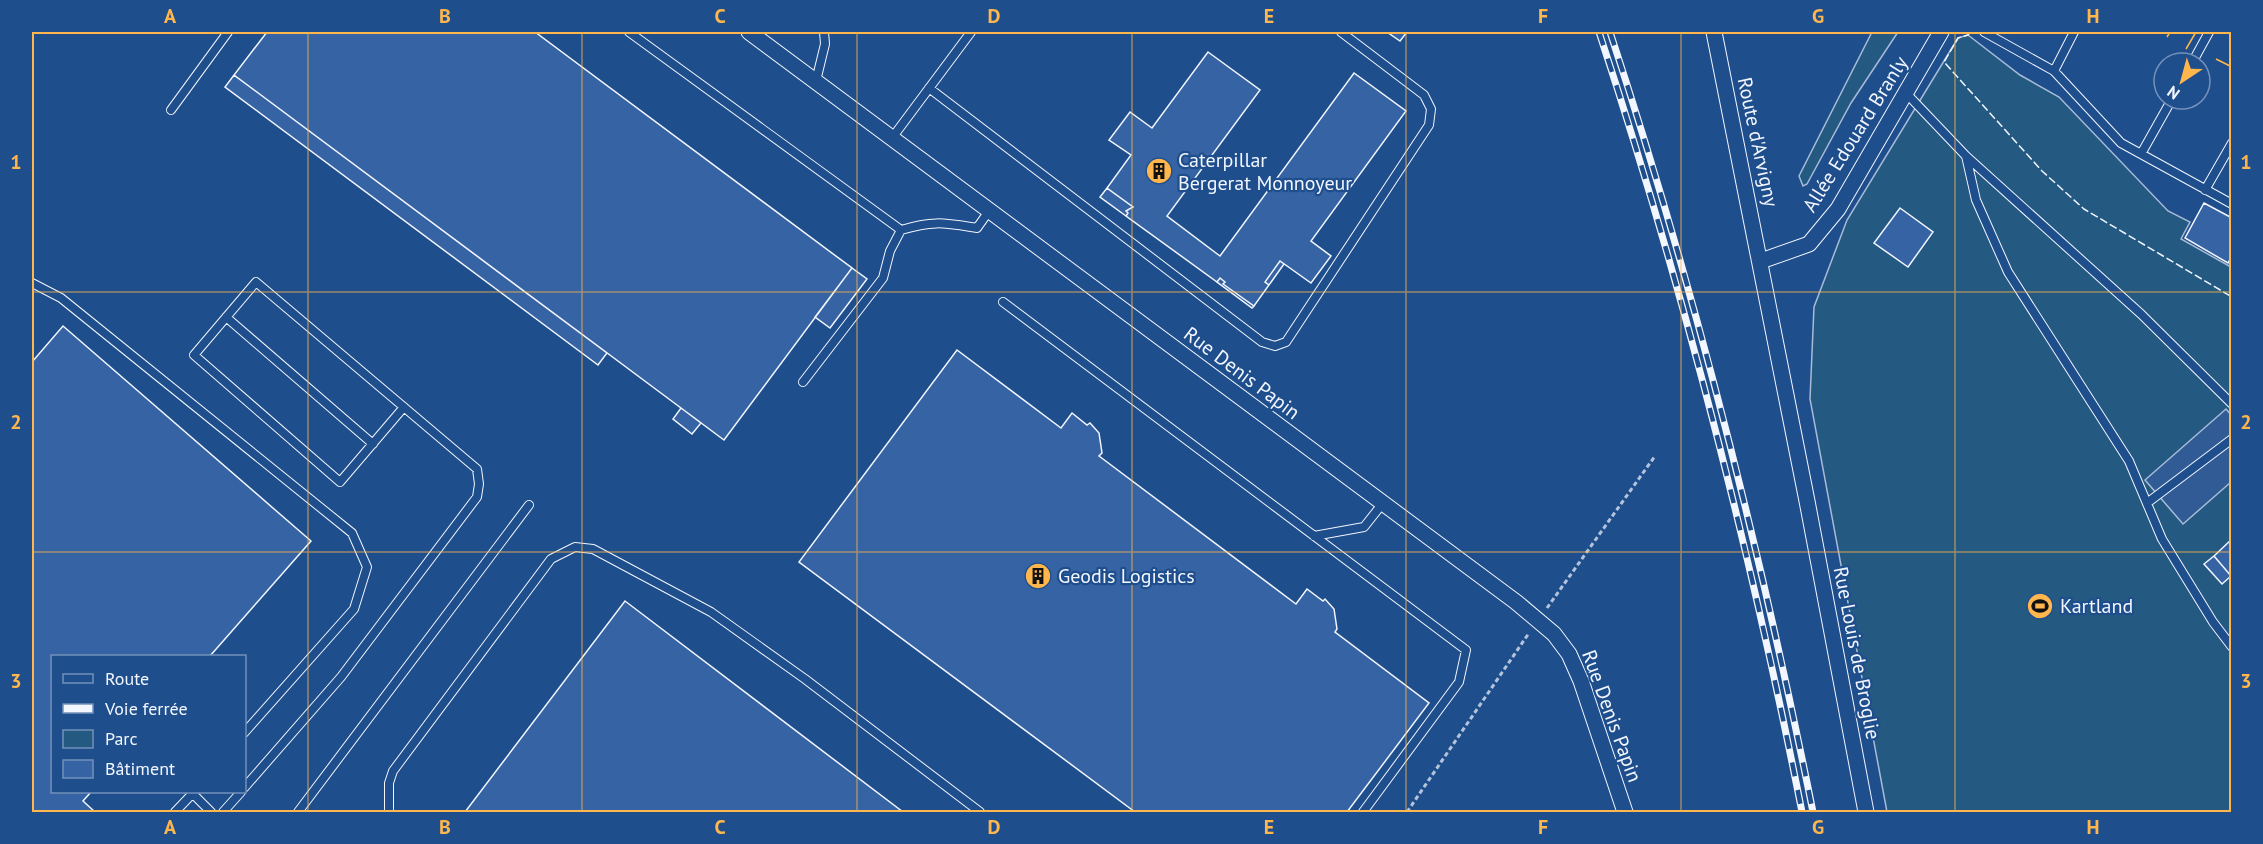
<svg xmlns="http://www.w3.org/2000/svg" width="2263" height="844" font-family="'PT Sans',sans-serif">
	<rect width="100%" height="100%" fill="#1f4e8c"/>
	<!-- green -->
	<path fill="#245a82" stroke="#a8bbd7" stroke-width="1.5" d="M 1872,32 L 1898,32 L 1851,103 L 1807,184 L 1803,186 L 1799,176 Z
		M 1968,35 L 2020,75 L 2059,97 L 2168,211 L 2190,222 L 2181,239 L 2231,267 L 2231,812 L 1887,812 L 1810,399 L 1814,307 L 1847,220 L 1958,38 Z"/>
	<!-- parking -->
	<path fill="#305b95" stroke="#a8bbd7" stroke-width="1.5" d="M 2226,409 L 2231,415 L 2231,482 L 2183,524 L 2145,480 Z"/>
	<!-- building -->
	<path fill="#3563a3" stroke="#f2f6ff" stroke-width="1.5" d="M 267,32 L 535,32 L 852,268 L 724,440 L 234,75 Z
		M 1387,32 L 1407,32 L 1400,41 Z
		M 1208,52 L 1260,90 L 1167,216 L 1220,256 L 1354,73 L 1406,111 L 1311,241 L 1331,256 L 1311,283 L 1280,261 L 1265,282 L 1269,285 L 1254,306 L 1223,284 L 1225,282 L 1220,278 L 1217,282 L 1126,216 L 1128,213 L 1126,211 L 1133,207 L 1107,188 L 1131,155 L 1109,140 L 1130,112 L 1152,128 Z
		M 234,75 L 607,353 L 598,365 L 225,87 Z
		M 1107,188 L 1133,207 L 1126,211 L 1128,213 L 1126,216 L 1100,197 Z
		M 2204,203 L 2232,218 L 2232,256 L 2228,263 L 2185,238 Z
		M 1900,208 L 1933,232 L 1908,267 L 1874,243 Z
		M 1280,261 L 1284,264 L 1269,285 L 1265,282 Z
		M 852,268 L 867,279 L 830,328 L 815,317 Z
		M 1220,278 L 1225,282 L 1223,284 L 1254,306 L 1252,308 L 1217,282 Z
		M 63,326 L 311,541 L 210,656 L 52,656 L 52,792 L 91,792 L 83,801 L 95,812 L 32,812 L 32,362 Z
		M 957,350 L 1061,428 L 1072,413 L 1087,425 L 1090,423 L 1099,433 L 1102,453 L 1099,456 L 1296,604 L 1307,589 L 1323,601 L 1325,599 L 1334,609 L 1337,629 L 1335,632 L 1429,703 L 1347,812 L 1135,812 L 799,562 Z
		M 681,408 L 701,423 L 692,434 L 673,419 Z
		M 2232,539 L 2232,575 L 2231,576 L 2214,556 Z
		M 2214,556 L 2231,576 L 2222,584 L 2204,564 Z
		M 625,601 L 903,812 L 465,812 Z"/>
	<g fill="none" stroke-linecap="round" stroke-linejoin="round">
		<!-- service casing -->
		<g stroke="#f2f6ff" stroke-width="10">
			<path id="service" d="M 629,32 L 901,230 C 933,220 945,223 977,228 L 989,211
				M 1984,32 L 2054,71 L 2121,143 L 2232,204
				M 2192,63 L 2209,32
				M 2054,71 L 2074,32
				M 816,81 L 825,44 L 824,32
				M 929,88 L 1262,342 L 1275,346 L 1286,342 L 1429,125 L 1431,109 L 1424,95 L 1341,32
				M 1906,93 L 1966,156 L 2141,314 L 2232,404
				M 171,110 L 228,32
				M 892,138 L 971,32
				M 2141,154 L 2172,99
				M 1966,156 L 1976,200 L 2008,272 L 2129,461 L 2162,539 L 2213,622 L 2232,647
				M 2205,190 L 2232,143
				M 32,283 L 61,298 L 352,533 L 367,567 L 354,609 L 244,733
				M 1003,302 L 1466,650 L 1459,682 L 1363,812
				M 226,317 L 373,444
				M 803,382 L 883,278 L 890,251 L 901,230
				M 2147,503 L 2232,439
				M 1314,536 L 1364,527 L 1383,503
				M 244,788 L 341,677 L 477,497 L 479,484 L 477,469 L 256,282 L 194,355 L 340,482 L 404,407
				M 192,793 L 211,812
				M 175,812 L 194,792
				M 223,812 L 241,792
				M 298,812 L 529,505
				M 389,812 L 389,783 L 393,771 L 551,559 L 575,547 L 593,549 L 711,612 L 805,679 L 980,812"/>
		</g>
		<!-- minor casing -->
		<g stroke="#f2f6ff" stroke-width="17">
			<path id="minor" d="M 749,32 L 1516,602 L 1554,634 L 1569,654 L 1581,681 L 1625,812
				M 1714,32 L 1807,501 L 1866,812
				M 1761,261 L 1809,244 L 1838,209 L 1941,32"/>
		</g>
		<!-- path -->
		<path stroke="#b3c4dc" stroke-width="3" stroke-dasharray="4.5 3" stroke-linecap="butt" d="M 1547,608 L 1655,456
			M 1407,812 L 1529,633"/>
		<!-- service -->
		<use href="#service" stroke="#1f4e8c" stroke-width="8"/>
		<!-- minor -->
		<use href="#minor" stroke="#1f4e8c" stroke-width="15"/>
		<!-- rail casing -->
		<g stroke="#f2f6ff" stroke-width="7">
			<path id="rail" d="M 1599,32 C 1683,287 1750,549 1802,812
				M 1610,32 C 1694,287 1760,548 1813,812"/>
		</g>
		<!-- rail -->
		<use href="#rail" stroke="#1f4e8c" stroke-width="4.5" stroke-dasharray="14" stroke-linecap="butt"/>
		<!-- fence -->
		<path stroke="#f2f6ff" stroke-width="1.5" stroke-dasharray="8 3" stroke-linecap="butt" d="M 1970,32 L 1968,35 L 1958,38 L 1944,62 L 2042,171 L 2084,209 L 2232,297"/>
		<!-- power -->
		<path stroke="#ffb74d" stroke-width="1.5" stroke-dasharray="21 4.5 3 4.5" stroke-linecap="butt" d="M 2167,37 L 2170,32
			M 2186,49 L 2196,32
			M 2216,59 L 2232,67"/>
	</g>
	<!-- grid -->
	<path fill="none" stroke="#ffb74d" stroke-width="1.5" stroke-opacity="0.55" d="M 308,32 L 308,812M 582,32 L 582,812M 857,32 L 857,812M 1132,32 L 1132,812M 1406,32 L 1406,812M 1681,32 L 1681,812M 1955,32 L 1955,812M 32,292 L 2232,292M 32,552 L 2232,552"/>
	<!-- icons -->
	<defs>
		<g id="building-disc" transform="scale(1.35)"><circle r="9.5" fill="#ffb74d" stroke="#1f4e8c"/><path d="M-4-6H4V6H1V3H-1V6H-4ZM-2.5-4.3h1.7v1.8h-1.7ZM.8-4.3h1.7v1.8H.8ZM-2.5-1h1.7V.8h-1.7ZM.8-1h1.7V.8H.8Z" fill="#111"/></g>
		<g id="stadium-disc" transform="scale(1.35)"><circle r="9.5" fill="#ffb74d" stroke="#1f4e8c"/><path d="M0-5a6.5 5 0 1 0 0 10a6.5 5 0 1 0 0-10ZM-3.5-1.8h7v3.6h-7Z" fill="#111"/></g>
	</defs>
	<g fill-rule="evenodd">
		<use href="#building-disc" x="1159" y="171"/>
		<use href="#building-disc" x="1038" y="576"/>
		<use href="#stadium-disc" x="2040" y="606"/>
	</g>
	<g text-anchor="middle" stroke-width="4.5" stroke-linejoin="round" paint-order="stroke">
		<!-- street labels -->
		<g font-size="20" fill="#f2f6ff" stroke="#1f4e8c">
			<text transform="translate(1855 134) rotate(-58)" y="7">Allée Edouard Branly</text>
			<text transform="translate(1758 142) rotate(78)" y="7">Route d'Arvigny</text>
			<text transform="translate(1242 373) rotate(37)" y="7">Rue Denis Papin</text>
			<text transform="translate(1857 653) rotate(79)" y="7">Rue Louis de Broglie</text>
			<text transform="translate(1612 716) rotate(70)" y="7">Rue Denis Papin</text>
		</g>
		<!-- poi labels -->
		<g font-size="20" fill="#f2f6ff" stroke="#1f4e8c" text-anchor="start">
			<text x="1178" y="167">Caterpillar<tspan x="1178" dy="23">Bergerat Monnoyeur</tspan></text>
			<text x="1058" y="583">Geodis Logistics</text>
			<text x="2060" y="613">Kartland</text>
		</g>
	</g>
	<!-- border -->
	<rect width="2263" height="844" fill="none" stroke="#1f4e8c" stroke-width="66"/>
	<!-- legend -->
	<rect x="51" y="655" width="195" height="138" fill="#1f4e8c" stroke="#7391ba" stroke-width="1.5"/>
	<rect x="63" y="674" width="30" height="9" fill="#1f4e8c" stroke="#7391ba" stroke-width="1.5"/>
	<text x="105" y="685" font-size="18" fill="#f2f6ff">Route</text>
	<rect x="63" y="704" width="30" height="9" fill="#f2f6ff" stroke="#7391ba" stroke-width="1.5"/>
	<text x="105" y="715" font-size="18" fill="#f2f6ff">Voie ferrée</text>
	<rect x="63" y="730" width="30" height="18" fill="#245a82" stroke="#7391ba" stroke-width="1.5"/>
	<text x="105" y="745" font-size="18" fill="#f2f6ff">Parc</text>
	<rect x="63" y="760" width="30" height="18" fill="#3563a3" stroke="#7391ba" stroke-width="1.5"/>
	<text x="105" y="775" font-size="18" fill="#f2f6ff">Bâtiment</text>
	<!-- north arrow -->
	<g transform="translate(2182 81) rotate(216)"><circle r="28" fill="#1f4e8c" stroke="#7391ba" stroke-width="1.5"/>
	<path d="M0-4.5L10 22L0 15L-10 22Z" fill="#ffb74d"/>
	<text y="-9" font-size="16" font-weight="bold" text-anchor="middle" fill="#f2f6ff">N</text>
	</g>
	<rect x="33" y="33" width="2197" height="778" fill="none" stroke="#ffb74d" stroke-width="2"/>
	<g font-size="20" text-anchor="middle" font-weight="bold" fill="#ffb74d">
		<text x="170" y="23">A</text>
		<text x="445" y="23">B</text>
		<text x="720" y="23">C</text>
		<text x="994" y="23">D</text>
		<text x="1269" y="23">E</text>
		<text x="1543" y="23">F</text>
		<text x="1818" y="23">G</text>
		<text x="2093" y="23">H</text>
		<text x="16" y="169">1</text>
		<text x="2246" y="169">1</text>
		<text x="16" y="429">2</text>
		<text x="2246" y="429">2</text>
		<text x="16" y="688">3</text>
		<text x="2246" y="688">3</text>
		<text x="170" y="834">A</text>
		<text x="445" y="834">B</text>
		<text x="720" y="834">C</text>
		<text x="994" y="834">D</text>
		<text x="1269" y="834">E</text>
		<text x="1543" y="834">F</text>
		<text x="1818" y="834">G</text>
		<text x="2093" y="834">H</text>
	</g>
</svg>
